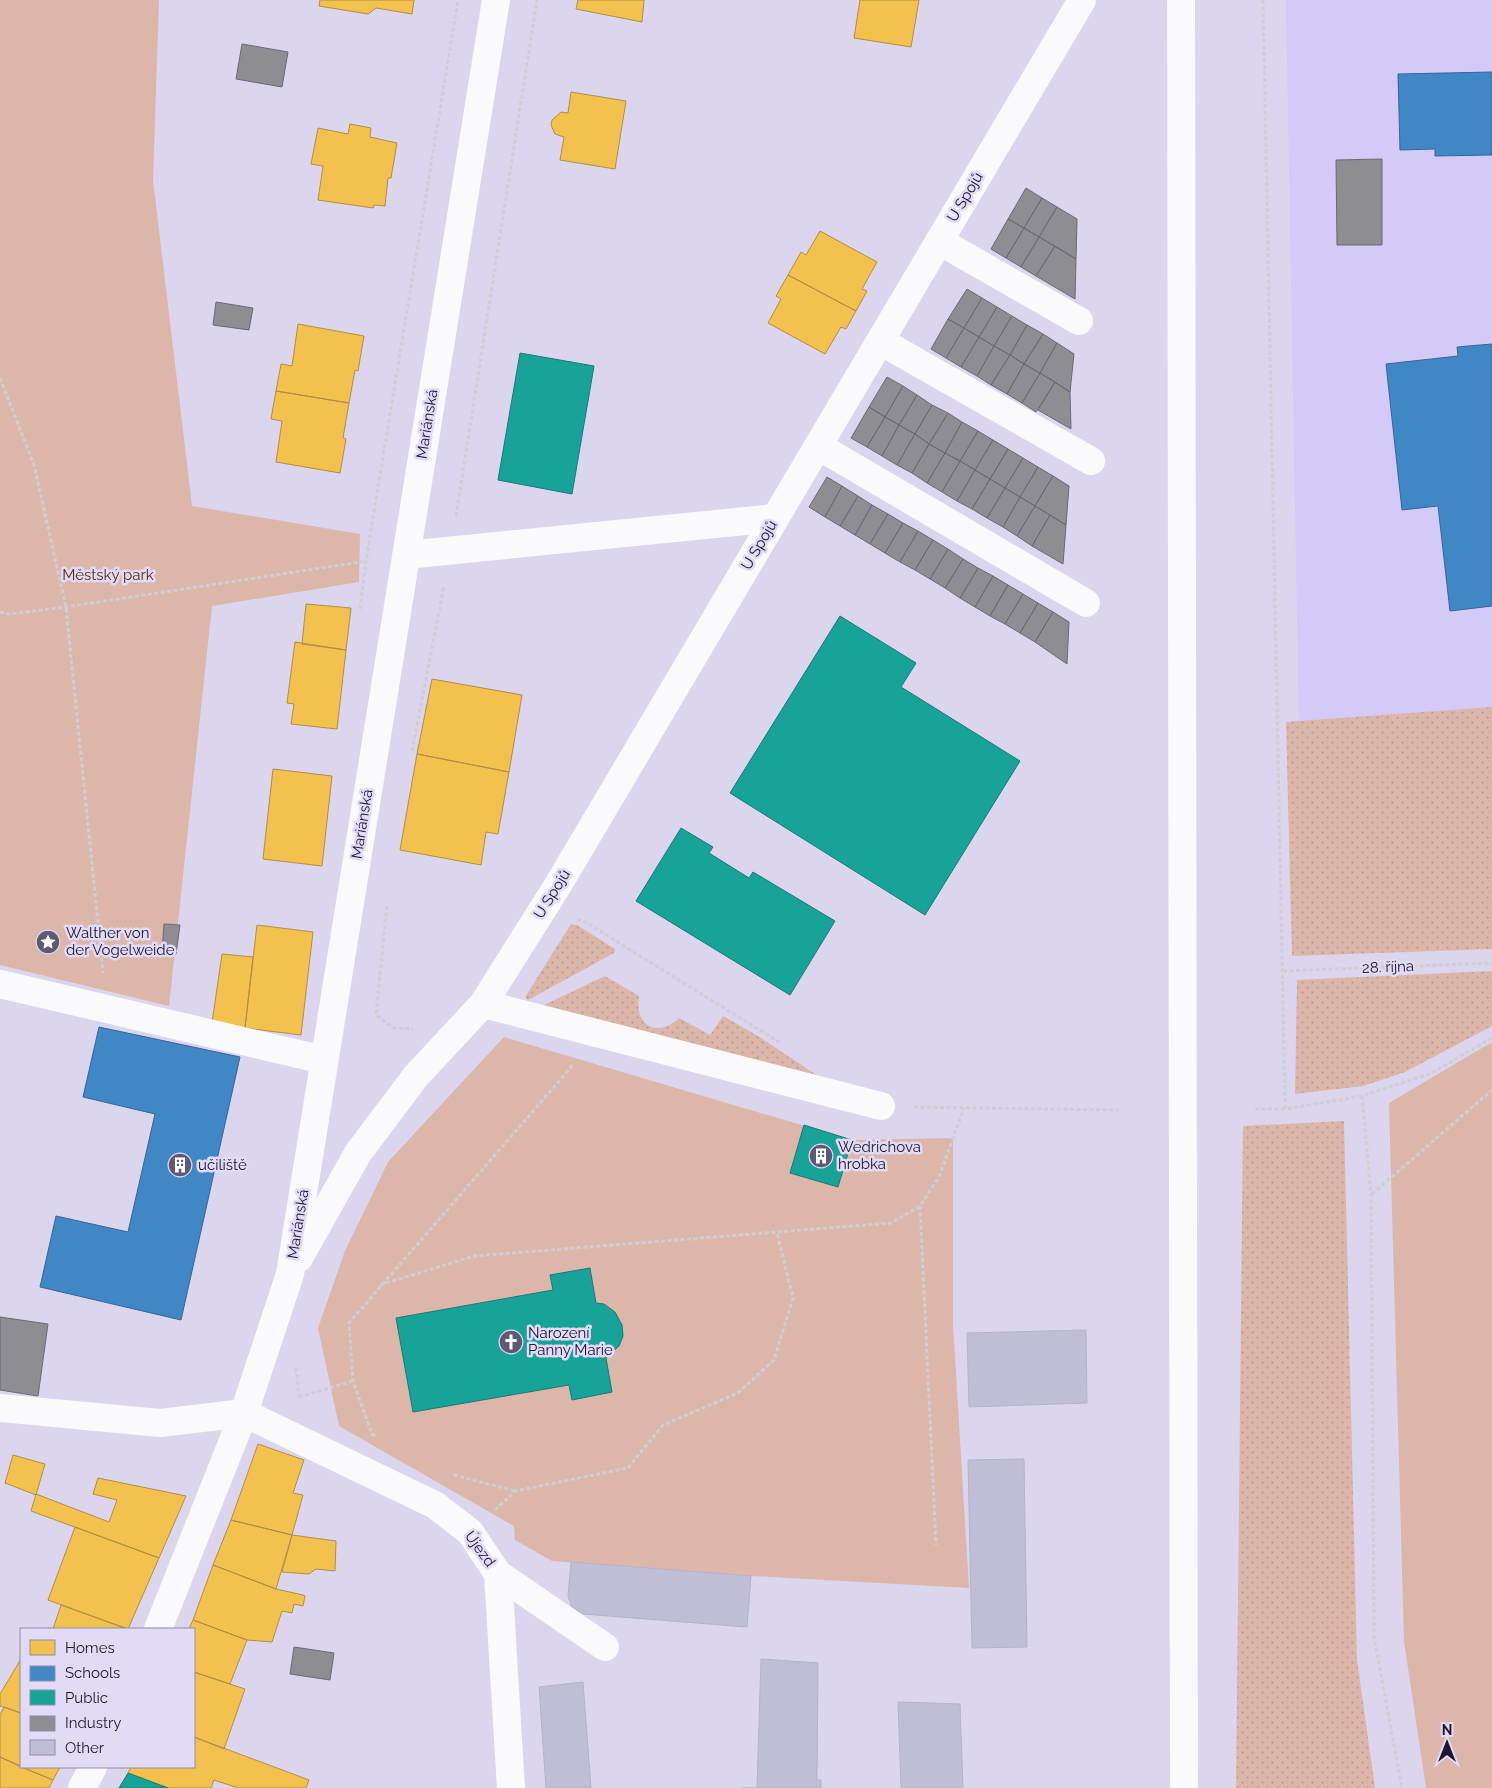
<svg xmlns="http://www.w3.org/2000/svg" width="1492" height="1788" font-family="Raleway,sans-serif">
	<defs>
		<pattern id="grass-dots" width="8" height="8" patternUnits="userSpaceOnUse" patternTransform="scale(1.25)"><rect width="8" height="8" fill="#dcb6a9"/><path d="M2 2h.1M6 6h.1" fill="none" stroke="#bc9c92" stroke-width="1.8" stroke-linecap="round"/></pattern>
	</defs>
	<rect width="100%" height="100%" fill="#dbd5ed"/>
	<!-- built -->
	<path fill="#d4c9f7" d="M 1286,0 L 1492,0 L 1492,719 L 1299,731 Z"/>
	<!-- grass -->
	<path fill="url(#grass-dots)" d="M 1492,707 L 1492,949 L 1292,956 L 1286,722 Z
		M 571,924 L 577,925 L 615,949 L 614,953 L 528,1000 L 525,997 Z
		M 1492,971 L 1492,1026 L 1405,1072 L 1363,1086 L 1295,1094 L 1297,980 Z
		M 605,976 L 639,996 C 634,1025 657,1039 679,1018 L 710,1035 L 723,1016 L 758,1036 L 818,1076 L 531,1011 Z
		M 1344,1121 L 1357,1660 L 1375,1788 L 1236,1788 L 1243,1126 Z"/>
	<!-- green -->
	<path fill="#dcb6a9" d="M 0,0 L 159,0 L 153,180 L 192,506 L 360,534 L 359,582 L 212,606 L 169,1006 L 0,965 Z
		M 504,1037 L 852,1140 L 953,1138 L 953,1324 L 969,1588 L 751,1576 L 552,1561 L 515,1540 L 514,1526 L 339,1426 L 318,1328 L 345,1251 L 388,1162 Z
		M 1492,1042 L 1492,1788 L 1426,1788 L 1404,1641 L 1389,1103 Z"/>
	<!-- homes -->
	<path fill="#f2c14e" stroke="#b28e45" d="M 320,0 L 414,0 L 412,14 L 376,8 L 368,14 L 319,6 Z
		M 578,0 L 644,0 L 642,22 L 576,9 Z
		M 860,0 L 919,0 L 911,47 L 854,38 Z
		M 571,92 L 626,101 L 615,169 L 560,160 L 564,137 L 555,134 L 551,125 L 552,120 L 561,112 L 568,113 Z
		M 350,124 L 371,128 L 370,137 L 397,143 L 391,178 L 388,178 L 385,206 L 374,205 L 373,208 L 318,200 L 323,166 L 311,164 L 318,128 L 348,134 Z
		M 820,231 L 877,262 L 862,289 L 867,291 L 856,311 L 788,275 L 801,252 L 806,255 Z
		M 788,275 L 856,311 L 846,329 L 841,327 L 825,354 L 768,323 L 781,299 L 776,296 Z
		M 298,324 L 364,336 L 358,371 L 355,370 L 349,403 L 276,391 L 281,364 L 292,366 Z
		M 276,391 L 349,403 L 343,438 L 346,439 L 340,473 L 276,462 L 282,421 L 271,419 Z
		M 306,604 L 351,608 L 346,650 L 302,644 Z
		M 295,642 L 346,650 L 337,729 L 291,724 L 294,704 L 287,703 Z
		M 432,679 L 522,695 L 509,772 L 417,754 Z
		M 417,754 L 509,772 L 498,834 L 486,832 L 481,865 L 400,850 Z
		M 273,769 L 332,776 L 322,866 L 263,859 Z
		M 257,925 L 313,932 L 301,1035 L 245,1028 Z
		M 222,954 L 253,957 L 245,1028 L 212,1023 Z
		M 258,1444 L 304,1460 L 293,1493 L 303,1495 L 292,1535 L 231,1520 Z
		M 13,1455 L 45,1464 L 36,1495 L 5,1483 Z
		M 98,1478 L 186,1496 L 159,1558 L 31,1511 L 36,1494 L 109,1522 L 117,1500 L 93,1494 Z
		M 231,1520 L 292,1535 L 276,1589 L 213,1565 Z
		M 75,1527 L 159,1558 L 128,1629 L 48,1600 Z
		M 292,1535 L 336,1541 L 335,1571 L 316,1569 L 309,1574 L 282,1572 Z
		M 213,1565 L 276,1589 L 303,1595 L 305,1596 L 303,1606 L 294,1604 L 292,1613 L 282,1611 L 272,1642 L 247,1640 L 193,1620 Z
		M 61,1605 L 127,1629 L 53,1629 Z
		M 193,1620 L 247,1640 L 230,1684 L 194,1672 L 194,1629 L 189,1629 Z
		M 21,1659 L 21,1713 L 0,1706 L 0,1694 Z
		M 194,1672 L 245,1689 L 224,1749 L 194,1737 Z
		M 4,1707 L 21,1713 L 21,1766 L 0,1757 L 0,1715 Z
		M 194,1737 L 309,1780 L 306,1788 L 238,1788 L 214,1780 L 211,1788 L 168,1788 L 128,1773 L 131,1767 L 194,1767 Z
		M 0,1757 L 21,1767 L 53,1780 L 49,1788 L 0,1788 Z
		M 22,1767 L 60,1767 L 53,1780 Z"/>
	<!-- schools -->
	<path fill="#3f88c5" stroke="#356698" d="M 1492,72 L 1492,155 L 1435,156 L 1435,149 L 1400,150 L 1398,74 Z
		M 1492,344 L 1492,606 L 1450,611 L 1438,506 L 1402,510 L 1386,364 L 1458,356 L 1457,347 Z
		M 99,1027 L 240,1057 L 181,1320 L 40,1287 L 56,1216 L 128,1232 L 155,1114 L 83,1097 Z"/>
	<!-- public -->
	<path fill="#17a398" stroke="#197979" d="M 520,353 L 594,366 L 572,494 L 498,480 Z
		M 840,616 L 916,663 L 901,687 L 1020,761 L 925,915 L 730,793 Z
		M 681,828 L 713,847 L 709,853 L 749,878 L 753,872 L 835,921 L 790,995 L 636,901 Z
		M 804,1125 L 852,1140 L 838,1187 L 790,1173 Z
		M 590,1268 L 596,1303 L 604,1304 L 615,1312 L 622,1325 L 623,1336 L 619,1346 L 606,1358 L 612,1392 L 572,1400 L 569,1385 L 413,1412 L 396,1318 L 553,1290 L 550,1275 Z
		M 128,1773 L 168,1788 L 119,1788 Z"/>
	<!-- industry -->
	<path fill="#8d8d92" stroke="#6b6975" d="M 242,44 L 288,52 L 282,87 L 236,79 Z
		M 1382,159 L 1382,245 L 1337,245 L 1336,160 Z
		M 1026,188 L 1042,198 L 1024,228 L 1008,219 Z
		M 1042,198 L 1057,207 L 1039,237 L 1024,228 Z
		M 1057,207 L 1077,219 L 1076,259 L 1039,237 Z
		M 1008,219 L 1024,228 L 1006,258 L 991,249 Z
		M 1024,228 L 1039,237 L 1021,267 L 1006,258 Z
		M 1039,237 L 1055,246 L 1036,276 L 1021,267 Z
		M 1055,246 L 1076,259 L 1075,299 L 1036,276 Z
		M 967,289 L 982,298 L 964,328 L 948,319 Z
		M 982,298 L 997,307 L 979,337 L 964,328 Z
		M 216,302 L 253,308 L 249,330 L 213,325 Z
		M 997,307 L 1012,316 L 994,346 L 979,337 Z
		M 1012,316 L 1027,325 L 1010,355 L 994,346 Z
		M 948,319 L 964,328 L 946,358 L 931,349 Z
		M 1027,325 L 1043,334 L 1024,364 L 1010,355 Z
		M 964,328 L 979,337 L 961,367 L 946,358 Z
		M 1043,334 L 1057,343 L 1040,373 L 1024,364 Z
		M 979,337 L 994,346 L 977,376 L 961,367 Z
		M 1057,343 L 1074,354 L 1070,392 L 1040,373 Z
		M 994,346 L 1010,355 L 991,385 L 977,376 Z
		M 1010,355 L 1024,364 L 1007,394 L 991,385 Z
		M 1024,364 L 1040,373 L 1022,403 L 1007,394 Z
		M 1040,373 L 1055,382 L 1036,412 L 1022,403 Z
		M 887,377 L 903,386 L 885,417 L 869,407 Z
		M 1055,382 L 1070,392 L 1071,429 L 1038,410 Z
		M 903,386 L 917,395 L 899,425 L 885,417 Z
		M 917,395 L 932,405 L 915,434 L 899,425 Z
		M 932,405 L 948,413 L 929,444 L 915,434 Z
		M 869,407 L 885,417 L 867,447 L 851,438 Z
		M 948,413 L 962,422 L 945,453 L 929,444 Z
		M 885,417 L 899,425 L 882,456 L 867,447 Z
		M 962,422 L 978,431 L 960,461 L 945,453 Z
		M 899,425 L 915,434 L 897,465 L 882,456 Z
		M 978,431 L 993,440 L 975,470 L 960,461 Z
		M 915,434 L 929,444 L 912,473 L 897,465 Z
		M 993,440 L 1008,449 L 990,479 L 975,470 Z
		M 929,444 L 945,453 L 927,483 L 912,473 Z
		M 1008,449 L 1023,458 L 1005,488 L 990,479 Z
		M 945,453 L 960,461 L 942,492 L 927,483 Z
		M 1023,458 L 1038,467 L 1020,497 L 1005,488 Z
		M 960,461 L 975,470 L 957,501 L 942,492 Z
		M 1038,467 L 1053,476 L 1035,506 L 1020,497 Z
		M 975,470 L 990,479 L 972,509 L 957,501 Z
		M 1053,476 L 1069,486 L 1066,525 L 1035,506 Z
		M 827,477 L 842,486 L 825,517 L 809,507 Z
		M 990,479 L 1005,488 L 987,518 L 972,509 Z
		M 842,486 L 858,496 L 840,526 L 825,517 Z
		M 1005,488 L 1020,497 L 1003,527 L 987,518 Z
		M 858,496 L 872,505 L 855,535 L 840,526 Z
		M 1020,497 L 1035,506 L 1017,536 L 1003,527 Z
		M 872,505 L 888,514 L 870,544 L 855,535 Z
		M 1035,506 L 1050,515 L 1032,546 L 1017,536 Z
		M 888,514 L 903,523 L 885,553 L 870,544 Z
		M 1050,515 L 1066,525 L 1063,564 L 1032,546 Z
		M 903,523 L 918,531 L 900,562 L 885,553 Z
		M 918,531 L 933,540 L 915,570 L 900,562 Z
		M 933,540 L 948,549 L 930,579 L 915,570 Z
		M 948,549 L 963,559 L 945,588 L 930,579 Z
		M 963,559 L 978,568 L 960,598 L 945,588 Z
		M 978,568 L 993,576 L 975,607 L 960,598 Z
		M 993,576 L 1008,585 L 990,616 L 975,607 Z
		M 1008,585 L 1023,594 L 1005,624 L 990,616 Z
		M 1023,594 L 1038,603 L 1020,633 L 1005,624 Z
		M 1038,603 L 1053,612 L 1035,642 L 1020,633 Z
		M 1053,612 L 1069,622 L 1067,664 L 1035,642 Z
		M 164,924 L 180,925 L 176,954 L 162,952 Z
		M 0,1317 L 48,1324 L 38,1396 L 0,1390 Z
		M 294,1647 L 334,1653 L 330,1680 L 290,1674 Z"/>
	<!-- building -->
	<path fill="#bfbed7" stroke="#b3b3ca" d="M 1086,1330 L 1087,1403 L 969,1407 L 967,1333 Z
		M 1024,1459 L 1027,1647 L 972,1648 L 968,1460 Z
		M 571,1562 L 751,1576 L 747,1627 L 583,1614 L 572,1608 L 568,1596 Z
		M 761,1659 L 818,1663 L 817,1780 L 821,1780 L 821,1788 L 742,1788 L 757,1788 Z
		M 583,1682 L 591,1788 L 546,1788 L 539,1687 Z
		M 898,1702 L 960,1704 L 963,1788 L 901,1788 Z"/>
	<g fill="none" stroke-linecap="round" stroke-linejoin="round">
		<!-- path -->
		<path stroke="#d0ced5" stroke-width="3" stroke-dasharray="4 2.5" stroke-linecap="butt" d="M 1263,0 L 1285,1109
			M 0,378 L 34,465 L 66,607 L 103,973
			M 456,516 L 537,0
			M 360,609 L 366,561 L 458,0
			M 0,612 L 10,614 L 66,607 L 367,561
			M 412,751 L 444,586
			M 387,906 L 376,1015 L 394,1028 L 413,1029
			M 577,920 L 582,920 L 779,1042
			M 1283,971 L 1492,963
			M 1362,1096 L 1371,1194 L 1374,1637 L 1402,1788
			M 914,1107 L 1119,1110
			M 1255,1109 L 1285,1109 L 1362,1096 L 1432,1073 L 1492,1038
			M 1372,1194 L 1492,1090
			M 920,1206 L 936,1545
			M 380,1285 L 474,1256 L 891,1223 L 920,1206 L 939,1177 L 964,1108
			M 296,1368 L 299,1397
			M 299,1397 L 353,1381
			M 375,1436 L 372,1434 L 353,1381 L 349,1323 L 574,1064
			M 454,1475 L 515,1491
			M 495,1510 L 515,1491 L 628,1468 L 663,1425 L 738,1393 L 774,1360 L 793,1298 L 777,1233"/>
		<!-- minor -->
		<path stroke="#faf9fc" stroke-width="28" d="M 939,241 L 1079,321
			M 880,341 L 1091,461
			M 818,446 L 1086,603
			M 406,555 L 775,518
			M 0,984 L 324,1060
			M 483,1004 L 881,1106
			M 299,1258 L 358,1153 L 416,1076 L 483,1004 L 558,885 L 1082,0
			M 0,1408 L 160,1423 L 244,1413 L 435,1505 L 470,1532 L 498,1574 L 511,1788
			M 498,1574 L 605,1647
			M 158,1629 L 244,1413 L 290,1274 L 496,0
			M 82,1788 L 93,1767"/>
		<!-- major -->
		<path stroke="#faf9fc" stroke-width="28" d="M 1181,0 L 1184,1788"/>
	</g>
	<!-- icons -->
	<defs>
		<g id="sight-disc" transform="scale(1.25)"><circle r="9.5" fill="#605972" stroke="#e1dbf8"/><path d="M0-6L1.8-2.2L6-1.7L2.9 1.2L3.7 5.4L0 3.3L-3.7 5.4L-2.9 1.2L-6-1.7L-1.8-2.2Z" fill="#fff"/></g>
		<g id="building-disc" transform="scale(1.25)"><circle r="9.5" fill="#605972" stroke="#e1dbf8"/><path d="M-4-6H4V6H1V3H-1V6H-4ZM-2.5-4.3h1.7v1.8h-1.7ZM.8-4.3h1.7v1.8H.8ZM-2.5-1h1.7V.8h-1.7ZM.8-1h1.7V.8H.8Z" fill="#fff"/></g>
		<g id="church-disc" transform="scale(1.25)"><circle r="9.5" fill="#605972" stroke="#e1dbf8"/><path d="M-1.2-6h2.4v3.5h3.3v2.4h-3.3V6h-2.4V-.1h-3.3v-2.4h3.3Z" fill="#fff"/></g>
	</defs>
	<g fill-rule="evenodd">
		<use href="#sight-disc" x="48" y="942"/>
		<use href="#building-disc" x="821" y="1156"/>
		<use href="#building-disc" x="180" y="1165"/>
		<use href="#church-disc" x="511" y="1342"/>
	</g>
	<g text-anchor="middle" stroke-width="5" stroke-linejoin="round" paint-order="stroke">
		<!-- street labels -->
		<g font-size="15" fill="#1d1630" stroke="#e1dbf8">
			<text transform="translate(965 197) rotate(-59)" y="5">U Spojů</text>
			<text transform="translate(427 424) rotate(-81)" y="5">Mariánská</text>
			<text transform="translate(759 545) rotate(-59)" y="5">U Spojů</text>
			<text transform="translate(362 824) rotate(-81)" y="5">Mariánská</text>
			<text transform="translate(552 894) rotate(-58)" y="5">U Spojů</text>
			<text transform="translate(1388 967) rotate(-2)" y="5">28. října</text>
			<text transform="translate(298 1224) rotate(-81)" y="5">Mariánská</text>
			<text transform="translate(480 1549) rotate(54)" y="5">Újezd</text>
		</g>
		<!-- park labels -->
		<g font-size="15" fill="#572c07" stroke="#e1dbf8">
			<text x="108" y="580">Městský park</text>
		</g>
		<!-- poi labels -->
		<g font-size="15" fill="#1d1630" stroke="#e1dbf8" text-anchor="start">
			<text x="66" y="938">Walther von<tspan x="66" dy="17">der Vogelweide</tspan></text>
			<text x="838" y="1152">Wedrichova<tspan x="838" dy="17">hrobka</tspan></text>
			<text x="198" y="1170">učiliště</text>
			<text x="528" y="1338">Narození<tspan x="528" dy="17">Panny Marie</tspan></text>
		</g>
	</g>
	<!-- legend -->
	<rect x="20" y="1628" width="175" height="140" fill="#e1dbf8" stroke="#938ca8"/>
	<rect x="30" y="1640" width="25" height="15" fill="#f2c14e" stroke="#938ca8"/>
	<text x="65" y="1653" font-size="15" fill="#1d1630">Homes</text>
	<rect x="30" y="1666" width="25" height="15" fill="#3f88c5" stroke="#938ca8"/>
	<text x="65" y="1678" font-size="15" fill="#1d1630">Schools</text>
	<rect x="30" y="1690" width="25" height="15" fill="#17a398" stroke="#938ca8"/>
	<text x="65" y="1703" font-size="15" fill="#1d1630">Public</text>
	<rect x="30" y="1716" width="25" height="15" fill="#8d8d92" stroke="#938ca8"/>
	<text x="65" y="1728" font-size="15" fill="#1d1630">Industry</text>
	<rect x="30" y="1740" width="25" height="15" fill="#bfbed7" stroke="#938ca8"/>
	<text x="65" y="1753" font-size="15" fill="#1d1630">Other</text>
	<!-- north arrow -->
	<g transform="translate(1447 1743)" stroke="#e1dbf8" stroke-width="4" paint-order="stroke">
	<path d="M0-4L9 19L0 12L-9 19Z" fill="#1d1630"/>
	<text y="-8" font-size="14" font-weight="bold" text-anchor="middle" fill="#1d1630">N</text>
	</g>
</svg>
